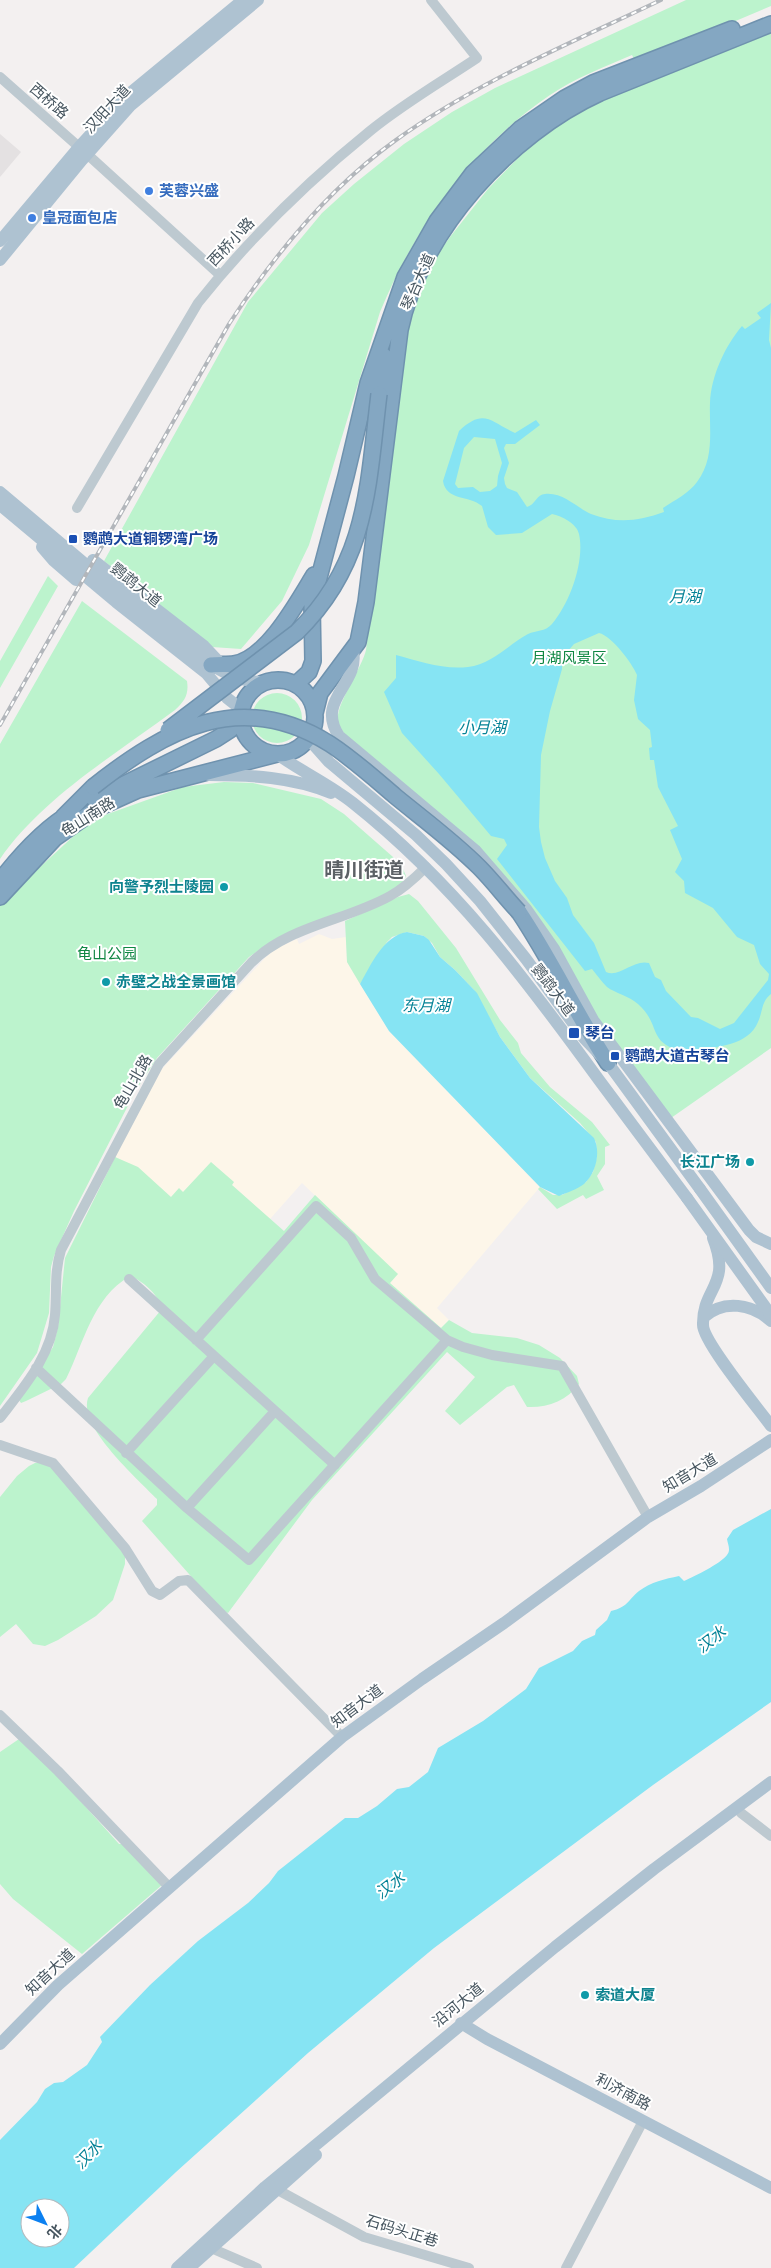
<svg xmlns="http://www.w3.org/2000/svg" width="771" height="2268" font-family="Quicksand,'Noto Sans SC',sans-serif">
	<rect width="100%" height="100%" fill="#f3f0f0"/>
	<!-- commercial -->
	<path fill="#fdf6e9" d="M 319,934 L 332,939 L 346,937 L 347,962 L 389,1031 L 540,1187 L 437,1308 L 449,1320 L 441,1328 L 390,1283 L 397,1274 L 302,1183 L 270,1219 L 232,1185 L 234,1182 L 183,1192 L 171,1197 L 138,1168 L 115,1157 L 161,1070 L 266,957 L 277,948 L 297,939 L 299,944 Z"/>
	<!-- education -->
	<path fill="#e4e1e2" d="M 0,134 L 21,152 L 0,177 Z"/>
	<!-- green -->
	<path fill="#bcf3cd" d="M 686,0 L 771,0 L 771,6 L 636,63 L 632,55 C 604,67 575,78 550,95 C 471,149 416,225 380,312 L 309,545 L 282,601 L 241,649 L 212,647 L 104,561 L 248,302 L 322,213 L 354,184 L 404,144 L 452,112 L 495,88 Z
		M 771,33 L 771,1048 L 671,1118 L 588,1006 L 570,970 L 355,747 C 350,740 343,733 339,725 C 331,710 362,669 366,650 L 407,327 L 421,286 L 435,258 L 450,237 L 488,189 L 519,157 L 544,135 L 562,122 L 622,89 Z
		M 48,576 L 58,586 L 0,688 L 0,661 Z
		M 82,601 L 187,681 C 189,694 185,701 175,710 C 116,754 42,798 0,859 L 0,744 Z
		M252 718a25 25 0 1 1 50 0a25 25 0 1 1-50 0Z
		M 224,782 L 253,783 L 321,799 L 344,814 L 401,864 L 406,876 L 400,887 L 387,895 L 271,942 L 249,957 L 157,1058 L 136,1090 L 74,1211 L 54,1256 L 51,1267 L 49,1313 L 37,1353 L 0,1406 L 0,904 L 91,820 L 183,787 Z
		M 409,894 L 418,901 L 456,948 L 500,1020 L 518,1043 L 521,1053 L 550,1087 L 592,1122 L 610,1145 L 605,1147 L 605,1164 L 597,1176 L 604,1190 L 586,1199 L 583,1195 L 557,1209 L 538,1189 L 540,1187 L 553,1195 L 562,1195 L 586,1182 L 593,1172 L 597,1156 L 596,1142 L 580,1123 L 530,1078 L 500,1037 L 474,990 L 455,970 L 440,957 L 432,943 L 424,936 L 407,932 L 392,937 L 387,942 L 360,984 L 347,962 L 345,921 L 398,897 Z
		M 115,1157 L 138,1167 L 171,1197 L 179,1188 L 183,1192 L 211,1162 L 234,1182 L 232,1185 L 284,1231 L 315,1195 L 398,1274 L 390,1283 L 441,1328 L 449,1320 L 472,1333 L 517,1338 L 539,1345 L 560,1358 L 577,1376 L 579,1384 C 567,1401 547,1408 527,1407 L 514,1385 L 507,1387 L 460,1425 L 445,1411 L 475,1377 L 447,1352 L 312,1500 L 228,1613 L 220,1609 L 142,1521 L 157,1505 L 157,1499 C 138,1479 78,1427 88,1398 L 161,1310 C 161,1296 143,1281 130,1276 C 92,1298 84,1343 66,1379 L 61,1384 L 26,1401 L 21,1403 L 19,1400 L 53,1347 L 58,1327 L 65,1258 Z
		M 45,1462 L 51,1465 L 125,1555 L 125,1564 L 113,1600 L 96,1616 L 58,1640 L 45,1646 L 33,1644 L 16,1624 L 0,1637 L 0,1497 L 17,1476 L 29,1466 L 35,1463 Z
		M 19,1739 L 49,1766 L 119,1844 L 124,1844 L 162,1885 L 82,1954 L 13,1899 L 0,1884 L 0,1752 Z"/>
	<!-- water -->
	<path fill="#86e4f3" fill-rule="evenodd" d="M 771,303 L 769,340 L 771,348 L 771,994 C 761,1002 763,1011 758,1022 C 749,1045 716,1048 695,1049 L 692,1054 C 643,1044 664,1027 638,1004 C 629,996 615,993 607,987 C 602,982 597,975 592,969 L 585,971 L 497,859 L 507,845 L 504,839 L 491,836 L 439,774 L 402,733 L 384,692 L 396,678 L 396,655 C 419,661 443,670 468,667 C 492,664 508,645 528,634 C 536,630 545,632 552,624 C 570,603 585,561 579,534 C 577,524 562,516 552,514 L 522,533 L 496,535 L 488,527 L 482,506 C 469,495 446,501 443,481 L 459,431 C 484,407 491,422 515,433 L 536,420 L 540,425 L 515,444 L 506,444 L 504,448 L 509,463 L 504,478 L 505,484 L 507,488 L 517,492 L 527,507 C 535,505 537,494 545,494 C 563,492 577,508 591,514 C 617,524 639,521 664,512 L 663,508 C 675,500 689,493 697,482 C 715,458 709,431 710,403 C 711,376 725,346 742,326 L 745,329 L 761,318 L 757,313 ZM 474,437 L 495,439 L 502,463 L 498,476 L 497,486 L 490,491 L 480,492 L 473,487 L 458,488 L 455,484 L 464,448 ZM 599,633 C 612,636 632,663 637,675 L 634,700 L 638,719 L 650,730 L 652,747 L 649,748 L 650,760 L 654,760 L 658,787 L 678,826 L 670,830 L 682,859 L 675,872 L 684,881 L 685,893 L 713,908 L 737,937 L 754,945 L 760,964 L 769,974 L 768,980 L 734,1023 L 720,1029 L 698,1018 L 691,1017 L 666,991 L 661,980 L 655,977 L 649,963 C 633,959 620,978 606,972 L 594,943 L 573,915 L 567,898 L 555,881 L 545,858 L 541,842 L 539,827 L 541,755 L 550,711 L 562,669 L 562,658 L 574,644 Z
		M 407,932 L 424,936 L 429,940 L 440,957 L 455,970 L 477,993 L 500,1037 L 530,1078 L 594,1138 C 601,1152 596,1173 584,1184 C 578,1189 566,1193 559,1196 L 540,1187 L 389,1031 L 360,984 C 371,965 383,936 407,932 Z
		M 771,1509 L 771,1702 L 653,1785 L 434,1948 L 308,2053 L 176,2172 L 74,2268 L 0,2268 L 0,2140 L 37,2102 L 45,2089 L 54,2083 L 63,2082 L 87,2065 L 102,2042 L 100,2037 L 150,1985 L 198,1941 L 248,1903 L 269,1883 L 278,1871 L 345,1818 L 358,1818 L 377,1806 L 397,1789 L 409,1787 L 428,1772 L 438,1748 L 483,1721 L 526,1689 L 539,1668 L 573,1651 L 582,1641 L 595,1635 L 596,1630 L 607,1620 L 611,1611 C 628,1607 627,1601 639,1591 C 651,1582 665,1579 679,1576 L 684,1581 C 695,1576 720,1564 727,1555 C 731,1550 728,1545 727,1539 L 733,1530 ZM 30,2208 L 60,2208 L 60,2238 L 30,2238 Z"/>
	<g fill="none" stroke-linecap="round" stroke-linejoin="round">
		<!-- highway casing -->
		<g stroke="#6f92ae" stroke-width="18">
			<path id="highway" d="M 379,394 L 384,356
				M 211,665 C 218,664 227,665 234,664 C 267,659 298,601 314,575
				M241 717a37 37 0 1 1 74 0a37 37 0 1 1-74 0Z
				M 296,684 L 309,672 L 313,661 L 312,604 L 346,476 L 368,383 L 405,277 L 437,221 L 473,173 L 488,159 L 520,129 L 565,98 L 593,83 L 732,29
				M 315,713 L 320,693 L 358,642 L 366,602 L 400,330 C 420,232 510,134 600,93 L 771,24
				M 94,799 L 216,739 L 230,730 L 240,718
				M 63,817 L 93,787
				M 0,881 C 20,855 43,829 72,812
				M 0,897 L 55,838 L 98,808 L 138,790 L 277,754
				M 519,912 C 552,961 576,1014 608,1063"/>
		</g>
		<!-- minor -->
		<path stroke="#bdc9d0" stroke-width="10" d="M 0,77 L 79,147
			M 87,154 L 220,275
			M 77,508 L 198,303 C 248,240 307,182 370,131 C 403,104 441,82 477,58 L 431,0
			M 129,1279 L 335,1465
			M 196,1340 L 316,1206 L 351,1238 L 375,1279 L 447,1340 L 463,1347 L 492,1355 L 562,1366 L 648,1517
			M 36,1368 L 187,1508 L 249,1560 L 447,1340
			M 0,1418 C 24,1387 52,1355 55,1315 C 57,1292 54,1272 61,1250 L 159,1064 L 251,963 C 288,926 345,921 390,896 C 403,889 415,878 426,867
			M 0,1445 L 53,1463 L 125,1548 L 152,1591 L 160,1595 L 179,1581 L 188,1580 L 342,1737
			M 126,1453 L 214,1356
			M 187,1508 L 275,1411
			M 0,1715 L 58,1771 L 169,1887
			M 741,1813 L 771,1836
			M 276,2189 L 364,2237 L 469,2268
			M 211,2248 L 257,2268
			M 566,2268 L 643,2121"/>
		<!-- major -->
		<path stroke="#aec2d1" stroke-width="12" d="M 0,241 L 79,147 L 123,99 L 243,0
			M 0,260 L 82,160 L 130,106 L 258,0
			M 0,492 L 123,596 L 211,665 L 235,678 L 263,683
			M 0,505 L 116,602 L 206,673 L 227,698 L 241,709
			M 42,547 L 54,561 L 76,580
			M 93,560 L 204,646 L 221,664
			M 353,651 C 360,684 315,700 339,736 L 475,850 L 526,909 L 554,949 L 593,1020 L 749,1230 L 756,1237 L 771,1244
			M 312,731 L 313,744 L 329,762 L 416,835 L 446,864 L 480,901 L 526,959 L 584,1038 L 608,1063 L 700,1189
			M 277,754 C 302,772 329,784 353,803 C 454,883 524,977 599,1080 C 628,1119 658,1159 687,1198
			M 209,775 C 250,775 293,777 331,793
			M 713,1238 C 732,1286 702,1287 703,1325 C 703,1342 758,1408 771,1426
			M 704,1317 C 724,1299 752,1304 771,1321
			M 461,2023 L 487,2039 L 771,2188
			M 0,2044 L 58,1985 L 342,1737 L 422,1679 L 504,1623 L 648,1517 L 701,1486 L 771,1440
			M 177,2268 L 265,2187 L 555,1947 L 654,1869 L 771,1782
			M 189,2268 L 316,2155"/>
		<!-- highway -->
		<use href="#highway" stroke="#84a7c2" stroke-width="15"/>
		<!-- rail casing -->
		<g stroke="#b2b6bb" stroke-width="4">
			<path id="rail" d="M 0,725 L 229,324 C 274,255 329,188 396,140 C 477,82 571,43 661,0"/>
		</g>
		<!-- rail -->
		<use href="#rail" stroke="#fff" stroke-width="2" stroke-dasharray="5.5" stroke-linecap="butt"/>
		<!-- highway-bridge casing -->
		<g stroke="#6f92ae" stroke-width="18" stroke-linecap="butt">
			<path id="highway-bridge" d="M 168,730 L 297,632 C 368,563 368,485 379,394
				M 93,787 C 166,729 241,688 330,744 C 353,759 374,778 395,796 C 423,819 453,841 479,867 C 493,881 505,897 519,912"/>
		</g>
		<!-- major-bridge -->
		<path stroke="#aec2d1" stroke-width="12" d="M 700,1189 L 771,1288
			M 687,1198 L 771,1315"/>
		<!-- highway-bridge -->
		<use href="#highway-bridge" stroke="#84a7c2" stroke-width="15"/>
	</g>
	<!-- markers -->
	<g fill="#3f7fe0" stroke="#fff" stroke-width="2">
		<circle cx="149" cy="191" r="5"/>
		<circle cx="32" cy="218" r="5"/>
	</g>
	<g fill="#1a4fb4" stroke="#fff" stroke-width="2">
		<rect x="68" y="534" width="10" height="10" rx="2.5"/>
		<rect x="568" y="1027" width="12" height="12" rx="2.5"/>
		<rect x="610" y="1051" width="10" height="10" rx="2.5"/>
	</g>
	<g fill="#0f9aa8" stroke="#fff" stroke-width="2">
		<circle cx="224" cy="887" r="5"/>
		<circle cx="106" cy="982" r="5"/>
		<circle cx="750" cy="1162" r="5"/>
		<circle cx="585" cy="1995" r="5"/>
	</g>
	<g text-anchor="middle" stroke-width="4" stroke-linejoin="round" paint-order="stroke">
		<!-- street labels -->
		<g font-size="15" fill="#46555f" stroke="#fff">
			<text transform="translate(49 101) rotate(41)" y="5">西桥路</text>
			<text transform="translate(107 109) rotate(-47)" y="5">汉阳大道</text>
			<text transform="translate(231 242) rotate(-47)" y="5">西桥小路</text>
			<text transform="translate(418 282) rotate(-66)" y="5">琴台大道</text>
			<text transform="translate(136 585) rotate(39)" y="5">鹦鹉大道</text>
			<text transform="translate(88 817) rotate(-32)" y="5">龟山南路</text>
			<text transform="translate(553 990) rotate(53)" y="5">鹦鹉大道</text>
			<text transform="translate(133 1082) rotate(-60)" y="5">龟山北路</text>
			<text transform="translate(690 1473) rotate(-31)" y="5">知音大道</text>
			<text transform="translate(357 1706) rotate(-37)" y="5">知音大道</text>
			<text transform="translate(50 1972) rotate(-43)" y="5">知音大道</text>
			<text transform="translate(458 2005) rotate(-39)" y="5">沿河大道</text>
			<text transform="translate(623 2092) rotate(28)" y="5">利济南路</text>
			<text transform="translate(402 2231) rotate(17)" y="5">石码头正巷</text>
		</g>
		<!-- shop labels -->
		<g font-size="15" font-weight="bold" fill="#366cbe" stroke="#fff" text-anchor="start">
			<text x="159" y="196">芙蓉兴盛</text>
			<text x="42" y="223">皇冠面包店</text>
		</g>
		<!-- transit labels -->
		<g font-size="15" font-weight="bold" fill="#164399" stroke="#fff" text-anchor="start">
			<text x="83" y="544">鹦鹉大道铜锣湾广场</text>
			<text x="585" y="1038">琴台</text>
			<text x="625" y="1061">鹦鹉大道古琴台</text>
		</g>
		<!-- park labels -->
		<g font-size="15" fill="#108743" stroke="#fff">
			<text x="569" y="663">月湖风景区</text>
			<text x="107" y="959">龟山公园</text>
		</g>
		<!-- culture labels -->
		<g font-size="15" font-weight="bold" fill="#0d838f" stroke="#fff" text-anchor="end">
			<text x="214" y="892">向警予烈士陵园</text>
			<text x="116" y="987" text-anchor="start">赤壁之战全景画馆</text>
			<text x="740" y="1167">长江广场</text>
			<text x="595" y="2000" text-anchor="start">索道大厦</text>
		</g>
		<!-- water labels -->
		<g font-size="16" font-style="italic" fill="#048296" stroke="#fff">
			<text x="685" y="602">月湖</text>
			<text x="482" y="733">小月湖</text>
			<text x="426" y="1011">东月湖</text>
			<text transform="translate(711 1639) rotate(-37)" y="6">汉水</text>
			<text transform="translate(390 1885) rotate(-37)" y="6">汉水</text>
			<text transform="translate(88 2154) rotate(-46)" y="6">汉水</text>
		</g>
		<!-- district labels -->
		<g font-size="20" font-weight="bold" fill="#5c6166" stroke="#fff">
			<text x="364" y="877">晴川街道</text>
		</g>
	</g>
	<!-- north arrow -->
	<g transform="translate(45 2223) rotate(132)"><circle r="24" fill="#ffffff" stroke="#b5bbbf"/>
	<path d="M0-4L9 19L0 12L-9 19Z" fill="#0b80f1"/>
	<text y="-8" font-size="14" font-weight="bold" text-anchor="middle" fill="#46555f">北</text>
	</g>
</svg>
